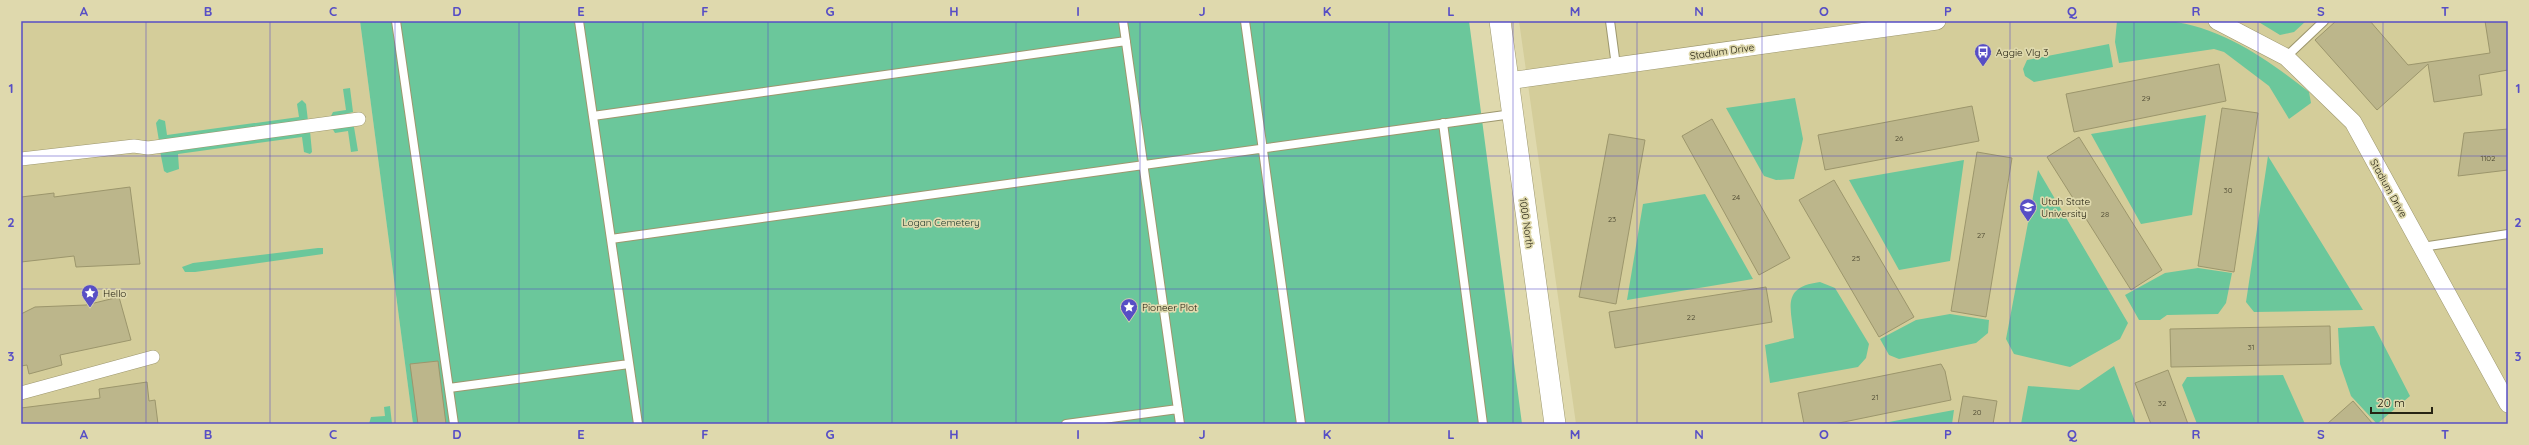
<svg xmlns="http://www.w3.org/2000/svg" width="2529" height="445" font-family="Quicksand,sans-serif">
	<rect width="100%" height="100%" fill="#dfd9ad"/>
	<!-- built -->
	<path fill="#d4cd9a" d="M 21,21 L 360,21 L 413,424 L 21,424 Z
		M 1519,21 L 2508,21 L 2508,424 L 1576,424 Z"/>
	<!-- green -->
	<path fill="#6bc79b" d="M 360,21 L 1469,21 L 1522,424 L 413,424 Z
		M 2117,21 C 2134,21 2152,19 2169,21 C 2222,27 2268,60 2309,92 L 2311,103 L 2289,119 L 2269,86 L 2224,52 L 2214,49 L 2119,63 L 2115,42 Z
		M 2257,21 L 2306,21 L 2294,32 L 2280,35 Z
		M 2109,44 L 2113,67 L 2034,82 L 2025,76 L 2023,69 L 2027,60 Z
		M 350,88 L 353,112 L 330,118 L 333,112 L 346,110 L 343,89 Z
		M 1795,98 L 1803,139 L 1794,179 L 1776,180 L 1764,176 L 1726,108 Z
		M 302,100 L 306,104 L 308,121 L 159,141 L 156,123 L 159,119 L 165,121 L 167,135 L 299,117 L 297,104 Z
		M 2206,115 L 2192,215 L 2141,224 L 2091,134 Z
		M 352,125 L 354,127 L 358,151 L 351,152 L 348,131 L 335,133 L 332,128 Z
		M 310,131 L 312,152 L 310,154 L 304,152 L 302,137 L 178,154 L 179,169 L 167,173 L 164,171 L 160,151 Z
		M 2268,156 L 2363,310 L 2254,312 L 2246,302 Z
		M 1964,160 L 1950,261 L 1899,270 L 1849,180 Z
		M 2038,170 L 2128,323 L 2120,339 L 2070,367 L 2014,354 L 2006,339 Z
		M 1705,194 L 1753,279 L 1627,300 L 1643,204 Z
		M 318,248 L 323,248 L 323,254 L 195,272 L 185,272 L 182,267 L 193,263 Z
		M 2198,268 L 2232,273 L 2226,303 L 2218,314 L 2167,315 L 2160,320 L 2139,320 L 2125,295 L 2165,273 Z
		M 1820,282 L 1835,288 L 1869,344 L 1866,358 L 1858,367 L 1770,383 L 1765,345 L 1794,338 C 1791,307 1781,287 1820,282 Z
		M 1950,314 L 1989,320 L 1988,333 L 1976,343 L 1899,359 L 1889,355 L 1880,339 L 1916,320 Z
		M 2374,326 L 2410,396 L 2377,424 L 2351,396 L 2340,364 L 2338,328 Z
		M 2114,366 L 2136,424 L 2021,424 L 2028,386 L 2079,390 Z
		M 2283,375 L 2305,424 L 2197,424 L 2182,385 L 2187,377 Z
		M 390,406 L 392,424 L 369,424 L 371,417 L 385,416 L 384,407 Z
		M 1954,410 L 1952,424 L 1878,424 Z"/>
	<!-- building -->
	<path fill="#bcb68b" stroke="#9c966c" d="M 2336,21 L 2370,21 L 2408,65 L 2490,53 L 2485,21 L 2508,21 L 2508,70 L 2479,75 L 2482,95 L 2434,102 L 2428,64 L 2377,110 L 2315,40 Z
		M 2219,64 L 2226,101 L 2074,132 L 2066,94 Z
		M 1972,106 L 1979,141 L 1825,170 L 1818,135 Z
		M 2222,108 L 2258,113 L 2234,272 L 2198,266 Z
		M 1712,119 L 1790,258 L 1759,275 L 1682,136 Z
		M 2508,129 L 2508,170 L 2458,176 L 2464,133 Z
		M 1609,134 L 1645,140 L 1616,304 L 1579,297 Z
		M 2079,137 L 2162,270 L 2131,290 L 2047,157 Z
		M 1977,152 L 2012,158 L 1986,317 L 1951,311 Z
		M 1834,180 L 1914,317 L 1879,337 L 1799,200 Z
		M 130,187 L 140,264 L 76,267 L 74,256 L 21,262 L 21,197 L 54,193 L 54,197 Z
		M 1766,287 L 1772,322 L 1615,348 L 1609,312 Z
		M 119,297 L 131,340 L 60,355 L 62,365 L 29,374 L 27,365 L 21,366 L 21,314 L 35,307 L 86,305 Z
		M 2330,326 L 2331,364 L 2171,367 L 2170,329 Z
		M 438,361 L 446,424 L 418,424 L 410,364 Z
		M 1941,364 L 1945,371 L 1951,400 L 1834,424 L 1804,424 L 1798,393 Z
		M 2168,370 L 2188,424 L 2151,424 L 2135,383 Z
		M 147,382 L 149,401 L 155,400 L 158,424 L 21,424 L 21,408 L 100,398 L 99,389 Z
		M 1963,396 L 1997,401 L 1993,424 L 1958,424 Z
		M 2353,401 L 2373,424 L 2327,424 Z"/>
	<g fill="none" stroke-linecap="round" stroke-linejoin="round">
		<!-- service casing -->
		<g stroke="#9d976e" stroke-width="10">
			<path id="service" d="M 396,21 L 454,424
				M 579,21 L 638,424
				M 1123,21 L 1180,424
				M 1245,21 L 1301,424
				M 1610,21 L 1616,66
				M 2286,57 L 2324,21
				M 593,116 L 1126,41
				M 1443,123 L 1483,424
				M 611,239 L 1512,114
				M 2422,247 L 2508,234
				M 449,388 L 629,364
				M 1066,424 L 1178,409"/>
		</g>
		<!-- pedestrian casing -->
		<g stroke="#9d976e" stroke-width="14">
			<path id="pedestrian" d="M 21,159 L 134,146 L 148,148 L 359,119
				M 21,393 L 153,357"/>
		</g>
		<!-- minor casing -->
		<g stroke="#9d976e" stroke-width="18">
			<path id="minor" d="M 2217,21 L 2286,57 L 2353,122 L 2508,404
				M 1508,81 L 1937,21"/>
		</g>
		<!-- tertiary casing -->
		<g stroke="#9d976e" stroke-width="22">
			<path id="tertiary" d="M 1500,21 L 1555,424"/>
		</g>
		<!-- service -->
		<use href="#service" stroke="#fff" stroke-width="8"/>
		<!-- pedestrian -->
		<use href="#pedestrian" stroke="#fff" stroke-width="13"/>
		<!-- minor -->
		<use href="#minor" stroke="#fff" stroke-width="17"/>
		<!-- tertiary -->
		<use href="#tertiary" stroke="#fff" stroke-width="21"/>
	</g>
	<!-- grid -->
	<path fill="none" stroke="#574ec5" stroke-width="1" stroke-opacity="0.55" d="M 146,21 L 146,424M 270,21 L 270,424M 395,21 L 395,424M 519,21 L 519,424M 643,21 L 643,424M 768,21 L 768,424M 892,21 L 892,424M 1016,21 L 1016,424M 1140,21 L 1140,424M 1264,21 L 1264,424M 1389,21 L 1389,424M 1513,21 L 1513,424M 1637,21 L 1637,424M 1762,21 L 1762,424M 1886,21 L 1886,424M 2010,21 L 2010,424M 2134,21 L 2134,424M 2258,21 L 2258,424M 2383,21 L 2383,424M 21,156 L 2508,156M 21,289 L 2508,289"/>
	<!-- icons -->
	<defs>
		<g id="bus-pin" transform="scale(0.9)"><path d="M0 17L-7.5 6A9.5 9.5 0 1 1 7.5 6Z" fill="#574ec5" stroke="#dfd9ad"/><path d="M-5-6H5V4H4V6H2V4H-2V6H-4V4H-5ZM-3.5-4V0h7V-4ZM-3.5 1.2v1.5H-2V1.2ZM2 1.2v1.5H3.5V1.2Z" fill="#fff"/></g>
		<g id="university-pin" transform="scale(0.9)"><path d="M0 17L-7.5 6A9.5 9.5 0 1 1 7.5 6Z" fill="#574ec5" stroke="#dfd9ad"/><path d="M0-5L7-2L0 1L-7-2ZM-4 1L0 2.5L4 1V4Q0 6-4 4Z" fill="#fff"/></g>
		<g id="sight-pin" transform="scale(0.9)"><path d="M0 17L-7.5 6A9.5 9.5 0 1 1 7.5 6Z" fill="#574ec5" stroke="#dfd9ad"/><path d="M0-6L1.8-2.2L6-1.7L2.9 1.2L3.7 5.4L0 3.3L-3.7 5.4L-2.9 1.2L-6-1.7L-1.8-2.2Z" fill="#fff"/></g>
	</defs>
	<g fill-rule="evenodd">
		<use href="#bus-pin" x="1983" y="52"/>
		<use href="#university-pin" x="2028" y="207"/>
		<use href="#sight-pin" x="90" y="293"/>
		<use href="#sight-pin" x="1129" y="307"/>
	</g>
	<g text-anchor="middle" stroke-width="3.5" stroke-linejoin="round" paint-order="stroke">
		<!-- number labels -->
		<g font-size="8" fill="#4c4831">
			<text x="2146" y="101">29</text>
			<text x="1899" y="141">26</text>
			<text x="2488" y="161">1102</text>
			<text x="2228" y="193">30</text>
			<text x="1736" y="200">24</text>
			<text x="2105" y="217">28</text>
			<text x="1612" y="222">23</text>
			<text x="1981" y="238">27</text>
			<text x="1856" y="261">25</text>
			<text x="1691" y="320">22</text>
			<text x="2251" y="350">31</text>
			<text x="1875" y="400">21</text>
			<text x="2162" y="406">32</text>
			<text x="1977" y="415">20</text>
		</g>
		<!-- street labels -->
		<g font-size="10" fill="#262313" stroke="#dfd9ad">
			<text transform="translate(1722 51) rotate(-8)" y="4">Stadium Drive</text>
			<text transform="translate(2389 188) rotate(61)" y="4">Stadium Drive</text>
			<text transform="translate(1527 223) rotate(82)" y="4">1000 North</text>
		</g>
		<!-- poi labels -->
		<g font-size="10" fill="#262313" stroke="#dfd9ad" text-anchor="start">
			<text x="1996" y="56">Aggie Vlg 3</text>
			<text x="2041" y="205">Utah State<tspan x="2041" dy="12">University</tspan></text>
			<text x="103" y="297">Hello</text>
			<text x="1142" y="311">Pioneer Plot</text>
		</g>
		<!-- park labels -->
		<g font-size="10" fill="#1f382c" stroke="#dfd9ad">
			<text x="941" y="226">Logan Cemetery</text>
		</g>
	</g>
	<!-- border -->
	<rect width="2529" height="445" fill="none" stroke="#dfd9ad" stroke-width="44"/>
	<!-- scale -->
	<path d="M2371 407v6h61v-6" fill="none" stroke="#262313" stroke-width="2"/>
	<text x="2377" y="407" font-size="12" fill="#262313" stroke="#dfd9ad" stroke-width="3" paint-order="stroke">20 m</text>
	<rect x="22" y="22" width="2485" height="401" fill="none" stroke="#574ec5" stroke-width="1.5"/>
	<g font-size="13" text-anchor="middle" font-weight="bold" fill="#574ec5">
		<text x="84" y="16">A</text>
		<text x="208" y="16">B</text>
		<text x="333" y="16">C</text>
		<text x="457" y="16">D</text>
		<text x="581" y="16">E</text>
		<text x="705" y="16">F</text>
		<text x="830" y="16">G</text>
		<text x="954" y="16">H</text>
		<text x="1078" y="16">I</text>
		<text x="1202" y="16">J</text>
		<text x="1327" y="16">K</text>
		<text x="1451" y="16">L</text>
		<text x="1575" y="16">M</text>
		<text x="1699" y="16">N</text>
		<text x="1824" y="16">O</text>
		<text x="1948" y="16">P</text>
		<text x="2072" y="16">Q</text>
		<text x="2196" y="16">R</text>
		<text x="2321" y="16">S</text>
		<text x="2445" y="16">T</text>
		<text x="11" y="93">1</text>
		<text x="2518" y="93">1</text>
		<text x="11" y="227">2</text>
		<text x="2518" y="227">2</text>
		<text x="11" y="361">3</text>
		<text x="2518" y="361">3</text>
		<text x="84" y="439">A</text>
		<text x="208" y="439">B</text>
		<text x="333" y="439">C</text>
		<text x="457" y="439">D</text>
		<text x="581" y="439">E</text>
		<text x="705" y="439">F</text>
		<text x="830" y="439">G</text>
		<text x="954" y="439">H</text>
		<text x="1078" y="439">I</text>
		<text x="1202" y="439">J</text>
		<text x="1327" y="439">K</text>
		<text x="1451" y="439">L</text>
		<text x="1575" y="439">M</text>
		<text x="1699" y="439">N</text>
		<text x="1824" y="439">O</text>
		<text x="1948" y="439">P</text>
		<text x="2072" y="439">Q</text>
		<text x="2196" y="439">R</text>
		<text x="2321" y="439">S</text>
		<text x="2445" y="439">T</text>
	</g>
</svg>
